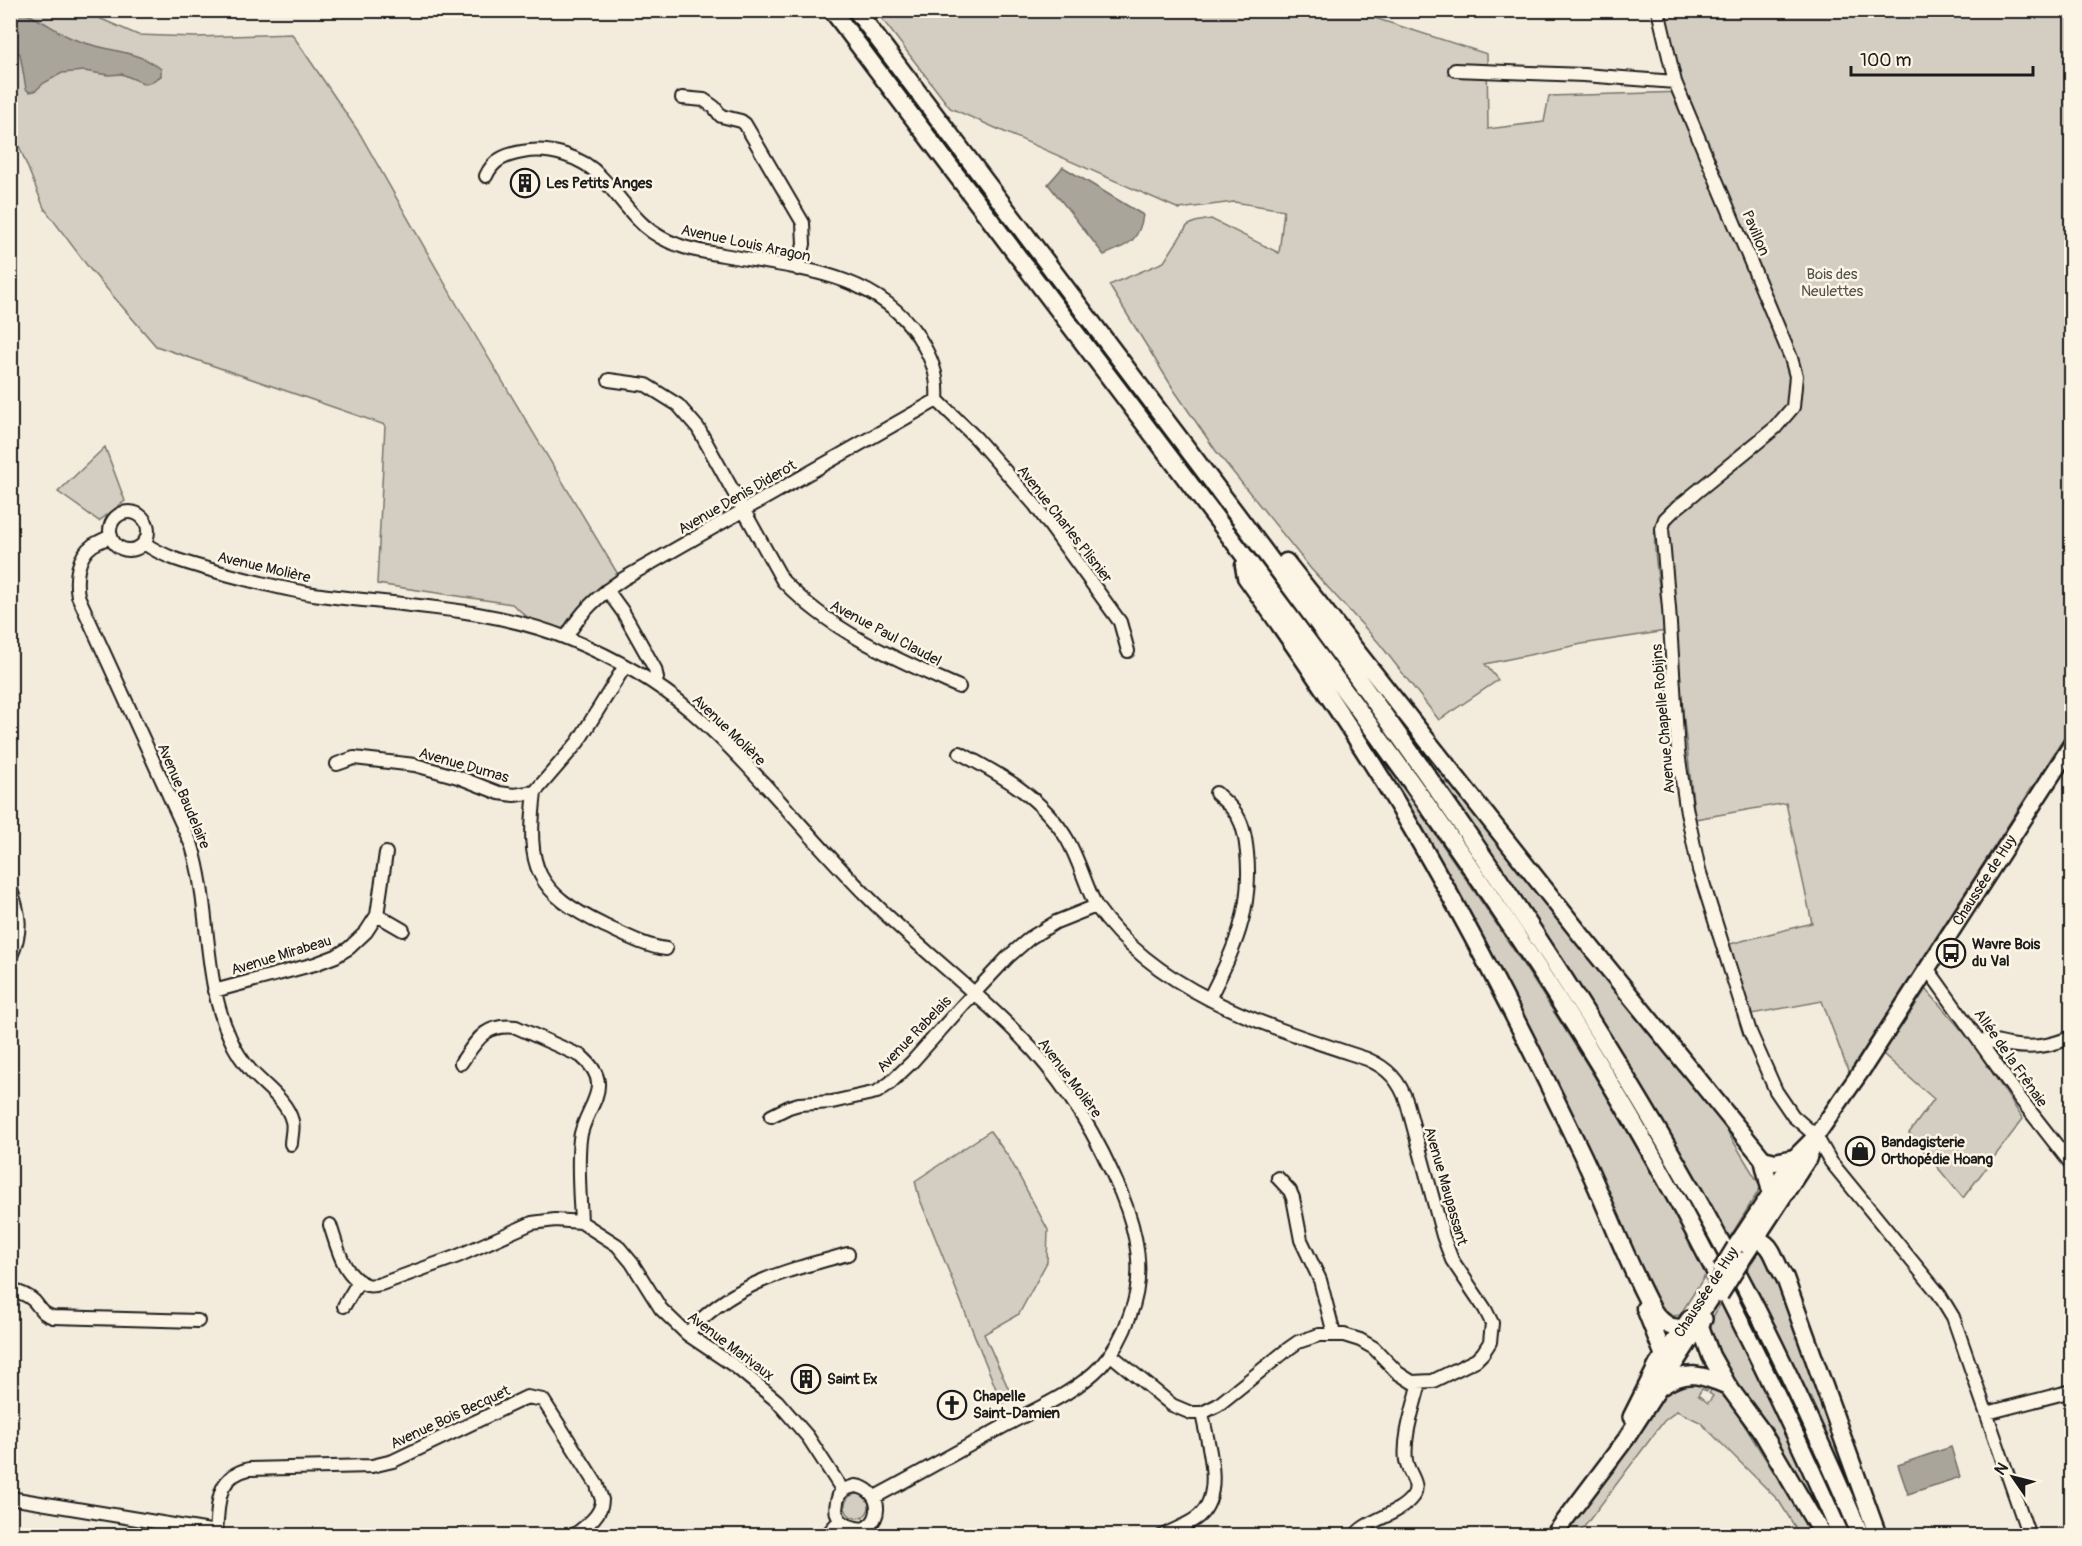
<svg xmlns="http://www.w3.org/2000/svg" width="2082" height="1546" font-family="Pangolin,sans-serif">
	<rect width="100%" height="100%" fill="#f3ecdd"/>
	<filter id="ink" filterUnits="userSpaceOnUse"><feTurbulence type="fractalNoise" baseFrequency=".0167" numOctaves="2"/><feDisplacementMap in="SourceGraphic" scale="12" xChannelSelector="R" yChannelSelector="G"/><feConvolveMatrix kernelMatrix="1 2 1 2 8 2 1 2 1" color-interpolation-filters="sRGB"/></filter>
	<g filter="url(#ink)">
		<!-- green -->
		<path fill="#d3cec1" stroke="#78756e" stroke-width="1.5" d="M 10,11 L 83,11 L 138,35 L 195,37 L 292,34 L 360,134 L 460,310 L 619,576 C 595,590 575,608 561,632 L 531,620 L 512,604 L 377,584 L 385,425 L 156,346 L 89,268 L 44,208 L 11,126 Z
			M 842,11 L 846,11 L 1114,364 L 1120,372 L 1118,373 L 1111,367 Z
			M 876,11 L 1353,11 L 1487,54 L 1488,129 L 1544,122 L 1549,96 L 1684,92 L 1677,77 L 1661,11 L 2071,11 L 2071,727 L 1849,1073 L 1822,1001 L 1746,1015 L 1726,945 L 1812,923 L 1786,803 L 1695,819 L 1682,703 L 1668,533 L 1673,519 L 1682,509 L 1679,499 C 1670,504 1660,512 1656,522 C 1650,541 1663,609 1666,631 L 1582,644 L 1485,664 L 1498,680 L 1439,720 L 1379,643 L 1311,569 L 1216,451 L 1174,390 L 1109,285 L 1164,262 L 1187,226 L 1195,222 L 1211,219 L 1279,253 L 1284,210 L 1234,202 L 1179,209 L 950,108 Z
			M 1165,431 L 1326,646 L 1405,755 L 1565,990 L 1642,1118 L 1706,1231 L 1801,1417 L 1853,1535 L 1850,1535 L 1769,1360 L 1703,1233 L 1640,1120 L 1162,434 Z
			M 105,447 L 125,501 L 99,521 L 58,492 Z
			M 1344,645 L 1718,1116 L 1761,1187 L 1730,1237 L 1745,1266 L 1759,1246 L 1770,1262 L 1870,1535 C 1798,1367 1715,1206 1619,1050 C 1534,911 1439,778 1344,645 Z
			M 1350,712 C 1446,849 1541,985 1626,1129 C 1703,1260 1770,1396 1832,1535 L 1711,1341 C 1708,1327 1712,1317 1720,1305 L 1704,1277 L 1680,1315 C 1670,1318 1663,1313 1657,1305 L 1622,1223 L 1522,1013 L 1410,808 L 1373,753 Z
			M 1926,989 L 1972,1042 L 2023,1119 L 1963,1198 L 1909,1133 L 1934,1099 L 1883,1054 Z
			M 990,1131 L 1010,1159 L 1048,1230 L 1047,1262 L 1019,1314 L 984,1334 L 1013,1399 L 1002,1404 L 919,1197 L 915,1181 Z
			M 1688,1380 L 1712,1384 L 1707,1391 L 1702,1389 L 1698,1395 L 1708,1403 L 1713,1396 L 1709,1393 L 1714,1386 L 1733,1407 L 1798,1511 L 1811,1535 L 1800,1535 L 1779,1501 L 1700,1422 L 1677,1411 L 1664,1421 L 1578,1535 L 1563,1536 L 1617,1461 L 1660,1395 Z
			M845 1506a12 12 0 1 1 24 0a12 12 0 1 1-24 0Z"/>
		<!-- water -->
		<path fill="#aaa59b" stroke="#716e68" stroke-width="1.5" d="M 10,11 C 29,10 51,28 69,37 C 97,51 135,48 161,69 L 161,76 L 150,83 L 143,83 L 122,74 L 108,75 L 84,71 L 62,73 L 44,83 L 35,91 L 29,92 L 26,89 L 20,54 L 11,46 Z
			M 1063,167 L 1143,215 C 1139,242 1128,245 1104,255 L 1048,184 Z
			M 1951,1447 L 1960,1477 L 1908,1494 L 1898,1465 Z"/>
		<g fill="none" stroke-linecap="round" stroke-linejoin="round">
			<!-- minor casing -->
			<g stroke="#1c1c1c" stroke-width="16">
				<path id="minor" d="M 1658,10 L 1675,82 L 1791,358 L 1796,376 L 1793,407 L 1775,428 L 1673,511 L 1665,519 L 1662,529 L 1669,608 L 1678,752 L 1686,807 L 1699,870 L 1750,1032 L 1776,1091 L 1793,1116 L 1816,1136 L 1831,1162 L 1939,1294 L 1953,1317 L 2029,1536
					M 1455,70 L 1584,75 L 1675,82
					M 682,98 L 704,100 L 714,107 L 721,116 L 741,121 L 745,124 L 803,223 L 804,244 L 798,269
					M 486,176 C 493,160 505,155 522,152 C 549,147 582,156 601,177 C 628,205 638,231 678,245 C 693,251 708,252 723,255 C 793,268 875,271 918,336 C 931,357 939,375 937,400
					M 609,380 L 646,385 L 678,405 L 698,428 L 783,581 C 833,633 894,658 959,687
					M 937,400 L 976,438 L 1035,505 L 1120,622 L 1128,651
					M110 531a19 19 0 1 1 38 0a19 19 0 1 1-38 0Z
					M 111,536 C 105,539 98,542 93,545 C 77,556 75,579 78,596 L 192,846 C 211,908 202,977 230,1038 C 235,1050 243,1062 252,1072 C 266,1087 287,1101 292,1121 C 294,1128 291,1137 291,1144
					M 144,543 C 168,560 195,565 222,573 C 252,581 282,589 313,594 C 398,606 488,606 569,639 C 613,657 656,681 692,712 C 755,767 807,836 866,895 C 919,949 981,994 1033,1050 C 1071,1092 1099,1140 1121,1193 C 1137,1232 1146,1274 1130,1315 C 1124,1333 1114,1352 1101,1366 C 1076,1392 1040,1407 1008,1424 C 964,1448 920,1473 875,1497
					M 607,590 L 623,612 L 655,669 L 657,678 L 655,684
					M 566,638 C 580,612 599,595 623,579 L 937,400
					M 960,753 C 1001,775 1042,797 1067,839 C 1079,860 1085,884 1096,906
					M 337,764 L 354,758 L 415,765 L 458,777 L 499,793 L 514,795 L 535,792 L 578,742 L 625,666
					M 535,792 C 526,868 535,892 605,926 C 625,935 644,946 666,949
					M 10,887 C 20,914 23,931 10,958
					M 377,915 L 403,930
					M 1927,968 L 2019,1097 L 2072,1165
					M 214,991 L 315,964 L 336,956 L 349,948 L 366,932 L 377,915 L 386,853
					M 1209,999 C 1234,949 1253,911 1247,853 C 1246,842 1244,827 1238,817 C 1234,808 1223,800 1216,793
					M 1980,1040 C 1990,1040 1999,1043 2009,1045 C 2032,1049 2050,1046 2072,1037
					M 461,1063 C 477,1040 485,1023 516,1027 L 581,1056 C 618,1087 584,1106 580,1139 C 577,1166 580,1196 581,1222
					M 771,1116 L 789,1107 L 799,1104 L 832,1102 L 877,1092 L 890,1083 L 912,1062 L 962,1006 L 1008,957 L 1030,938 L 1056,922 L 1096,906 C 1158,994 1270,1027 1367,1059 C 1388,1068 1400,1081 1407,1103 L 1443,1236 L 1452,1260 L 1485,1309 L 1492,1323 L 1490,1342 L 1483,1353 L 1476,1360 L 1433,1381 L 1412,1382 L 1398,1373 L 1374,1348 L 1360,1340 L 1344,1335 L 1319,1335 L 1298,1342 L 1288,1349 L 1218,1405 L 1202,1413 L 1191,1413 L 1172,1405 L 1110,1354
					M 1278,1178 L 1290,1191 L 1293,1198 L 1301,1240 L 1320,1280 L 1334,1334
					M 330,1225 C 337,1245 343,1278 367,1285 C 371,1286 377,1285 381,1284 L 458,1256 L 532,1223 L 555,1220 L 581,1222 L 617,1245 L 632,1263 L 661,1309 L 687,1334 L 736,1367 L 777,1401 L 808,1437 L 843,1491
					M 10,1290 C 19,1292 28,1295 34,1301 C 41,1309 42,1314 53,1317 L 198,1321
					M 344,1306 L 359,1281
					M 687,1334 C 732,1283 785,1271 848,1254
					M 1987,1413 L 2072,1391
					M 855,1486 C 879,1488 886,1519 863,1529 C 841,1527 831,1517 839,1495 L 845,1489 Z
					M 10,1498 L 216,1532 L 216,1536
					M 216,1532 C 219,1504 215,1477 249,1469 L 372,1466 L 393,1461 L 527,1397 L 543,1400 L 597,1485 C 598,1490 601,1496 602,1500 C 602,1516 583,1528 573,1536
					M 826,1536 L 839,1521
					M 1162,1536 C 1174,1529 1189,1525 1199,1516 C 1225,1493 1207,1442 1202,1413
					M 1355,1536 C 1365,1520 1399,1516 1413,1496 C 1421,1484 1408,1473 1406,1461 C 1403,1436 1414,1407 1420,1382"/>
			</g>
			<!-- major casing -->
			<g stroke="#1c1c1c" stroke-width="20">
				<g id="major">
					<path id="s1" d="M 1735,1247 L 1794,1158 L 1816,1136 L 1862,1070 L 2072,744"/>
					<path d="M 1742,1260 L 1808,1159 L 1815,1139"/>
					<path d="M 1631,1417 L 1657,1365 L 1689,1319"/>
					<path d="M 1553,1536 L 1626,1439 L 1704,1319"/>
				</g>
			</g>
			<!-- highway casing -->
			<g stroke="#1c1c1c" stroke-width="21">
				<path id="highway" d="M 832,10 C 961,182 1091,353 1221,525 C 1369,721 1516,919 1639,1132 C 1714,1262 1780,1398 1841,1536
					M 856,10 C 967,157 1078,304 1189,451 C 1383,708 1574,969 1727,1253 C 1777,1345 1820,1440 1861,1536
					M 1286,562 L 1581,935 L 1763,1159 L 1773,1201 L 1761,1218 L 1760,1232
					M 1244,566 L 1246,577 C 1301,654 1355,733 1404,815 C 1469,924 1526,1037 1581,1152 C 1606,1204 1625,1259 1652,1309 C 1656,1316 1665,1325 1673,1327 C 1680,1329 1692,1326 1700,1326
					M 1763,1159 L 1775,1162 L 1794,1158
					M 1742,1238 C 1776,1239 1769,1253 1785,1278 L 1878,1536
					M 1713,1293 L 1697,1318 L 1711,1356 L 1728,1386 L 1762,1432 L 1823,1536
					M 1645,1308 L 1664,1356
					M 1660,1387 C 1687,1369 1700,1374 1728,1386"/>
			</g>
			<!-- minor -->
			<use href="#minor" stroke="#fcf5e5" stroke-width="12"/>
			<!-- major -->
			<use href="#major" stroke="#fcf5e5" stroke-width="15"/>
			<!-- highway -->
			<use href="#highway" stroke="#fcf5e5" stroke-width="16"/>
			<!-- major-bridge casing -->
			<g stroke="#1c1c1c" stroke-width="20" stroke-linecap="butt">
				<path id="major-bridge" d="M 1721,1270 L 1735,1247
					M 1720,1295 L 1742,1260"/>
			</g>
			<!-- highway-bridge casing -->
			<g stroke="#1c1c1c" stroke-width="21" stroke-linecap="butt">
				<path id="highway-bridge" d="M 1713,1293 L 1721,1282 L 1727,1261"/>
			</g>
			<!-- major-bridge -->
			<use href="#major-bridge" stroke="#fcf5e5" stroke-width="15"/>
			<!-- highway-bridge -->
			<use href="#highway-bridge" stroke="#fcf5e5" stroke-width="16"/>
		</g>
	</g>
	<!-- icons -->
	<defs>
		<g id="building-ring" transform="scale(1.5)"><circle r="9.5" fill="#fcf5e5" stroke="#1c1c1c" stroke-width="1.5"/><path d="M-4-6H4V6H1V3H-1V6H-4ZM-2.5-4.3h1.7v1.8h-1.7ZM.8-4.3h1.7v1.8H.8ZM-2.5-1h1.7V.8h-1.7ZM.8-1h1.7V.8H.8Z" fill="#1c1c1c"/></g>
		<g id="bus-ring" transform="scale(1.5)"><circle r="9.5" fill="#fcf5e5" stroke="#1c1c1c" stroke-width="1.5"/><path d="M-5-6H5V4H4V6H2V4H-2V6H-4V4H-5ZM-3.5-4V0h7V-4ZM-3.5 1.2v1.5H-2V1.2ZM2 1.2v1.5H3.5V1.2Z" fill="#1c1c1c"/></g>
		<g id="shop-ring" transform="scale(1.5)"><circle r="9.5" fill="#fcf5e5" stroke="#1c1c1c" stroke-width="1.5"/><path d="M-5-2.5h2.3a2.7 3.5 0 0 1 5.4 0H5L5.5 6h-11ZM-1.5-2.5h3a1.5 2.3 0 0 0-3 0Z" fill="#1c1c1c"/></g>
		<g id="church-ring" transform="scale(1.5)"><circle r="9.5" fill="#fcf5e5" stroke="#1c1c1c" stroke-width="1.5"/><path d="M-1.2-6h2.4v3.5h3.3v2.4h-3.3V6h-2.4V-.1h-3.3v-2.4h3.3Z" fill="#1c1c1c"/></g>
	</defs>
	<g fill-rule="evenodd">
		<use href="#building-ring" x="525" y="183"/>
		<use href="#bus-ring" x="1951" y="953"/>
		<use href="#shop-ring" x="1860" y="1151"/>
		<use href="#building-ring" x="806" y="1379"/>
		<use href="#church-ring" x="952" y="1405"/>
	</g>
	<g text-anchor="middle" stroke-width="5" stroke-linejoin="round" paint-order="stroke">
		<!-- poi labels -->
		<g font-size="15" font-weight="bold" fill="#1c1c1c" stroke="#fcf5e5" text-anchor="start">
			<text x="546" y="188">Les Petits Anges</text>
			<text x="1972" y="949">Wavre Bois<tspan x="1972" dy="17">du Val</tspan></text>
			<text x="1881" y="1147">Bandagisterie<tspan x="1881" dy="17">Orthopédie Hoang</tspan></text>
			<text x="827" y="1384">Saint Ex</text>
			<text x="973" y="1401">Chapelle<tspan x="973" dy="17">Saint-Damien</tspan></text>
		</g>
		<!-- street labels -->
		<g font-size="15" fill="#1c1c1c" stroke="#fcf5e5">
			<text transform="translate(1756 233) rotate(67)" y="5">Pavillon</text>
			<text transform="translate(746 243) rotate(12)" y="5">Avenue Louis Aragon</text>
			<text transform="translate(737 497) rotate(-30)" y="5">Avenue Denis Diderot</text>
			<text transform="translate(1065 524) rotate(52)" y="5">Avenue Charles Plisnier</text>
			<text transform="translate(264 567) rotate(13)" y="5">Avenue Molière</text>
			<text transform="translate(886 633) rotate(28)" y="5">Avenue Paul Claudel</text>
			<text transform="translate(1663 719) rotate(-95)" y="5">Avenue Chapelle Robijns</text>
			<text transform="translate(729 730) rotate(44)" y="5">Avenue Molière</text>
			<text transform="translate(464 765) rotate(16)" y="5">Avenue Dumas</text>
			<text transform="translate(184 796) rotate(67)" y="5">Avenue Baudelaire</text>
			<text dy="5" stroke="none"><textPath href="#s1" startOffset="444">Chaussée de Huy</textPath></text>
			<text transform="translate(281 955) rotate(-17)" y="5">Avenue Mirabeau</text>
			<text transform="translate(914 1034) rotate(-46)" y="5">Avenue Rabelais</text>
			<text transform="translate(2011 1058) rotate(55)" y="5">Allée de la Frênaie</text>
			<text transform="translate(1070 1078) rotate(53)" y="5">Avenue Molière</text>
			<text transform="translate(1446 1186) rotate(74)" y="5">Avenue Maupassant</text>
			<text transform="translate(1706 1292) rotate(-57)" y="5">Chaussée de Huy</text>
			<text transform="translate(731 1346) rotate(37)" y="5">Avenue Marivaux</text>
			<text transform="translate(450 1417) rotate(-25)" y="5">Avenue Bois Becquet</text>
		</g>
		<!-- park labels -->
		<g font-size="15" fill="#53514e" stroke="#fcf5e5">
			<text x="1832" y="279">Bois des<tspan x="1832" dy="17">Neulettes</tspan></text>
		</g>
	</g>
	<!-- margin -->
	<rect width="2082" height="1546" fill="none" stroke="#fcf5e5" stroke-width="36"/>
	<rect x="18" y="18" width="2046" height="1510" fill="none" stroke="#1c1c1c" stroke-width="2" filter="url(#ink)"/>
	<!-- north arrow -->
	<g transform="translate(2013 1477) rotate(305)" stroke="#fcf5e5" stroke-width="4.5" paint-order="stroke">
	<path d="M0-4.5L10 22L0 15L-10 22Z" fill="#1c1c1c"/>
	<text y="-9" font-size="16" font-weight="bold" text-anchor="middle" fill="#1c1c1c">N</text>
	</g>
	<!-- scale -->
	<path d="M1851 66v9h182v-9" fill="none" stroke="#1c1c1c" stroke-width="3"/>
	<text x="1860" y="66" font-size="18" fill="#1c1c1c" stroke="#fcf5e5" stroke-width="4.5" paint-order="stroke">100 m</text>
</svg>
